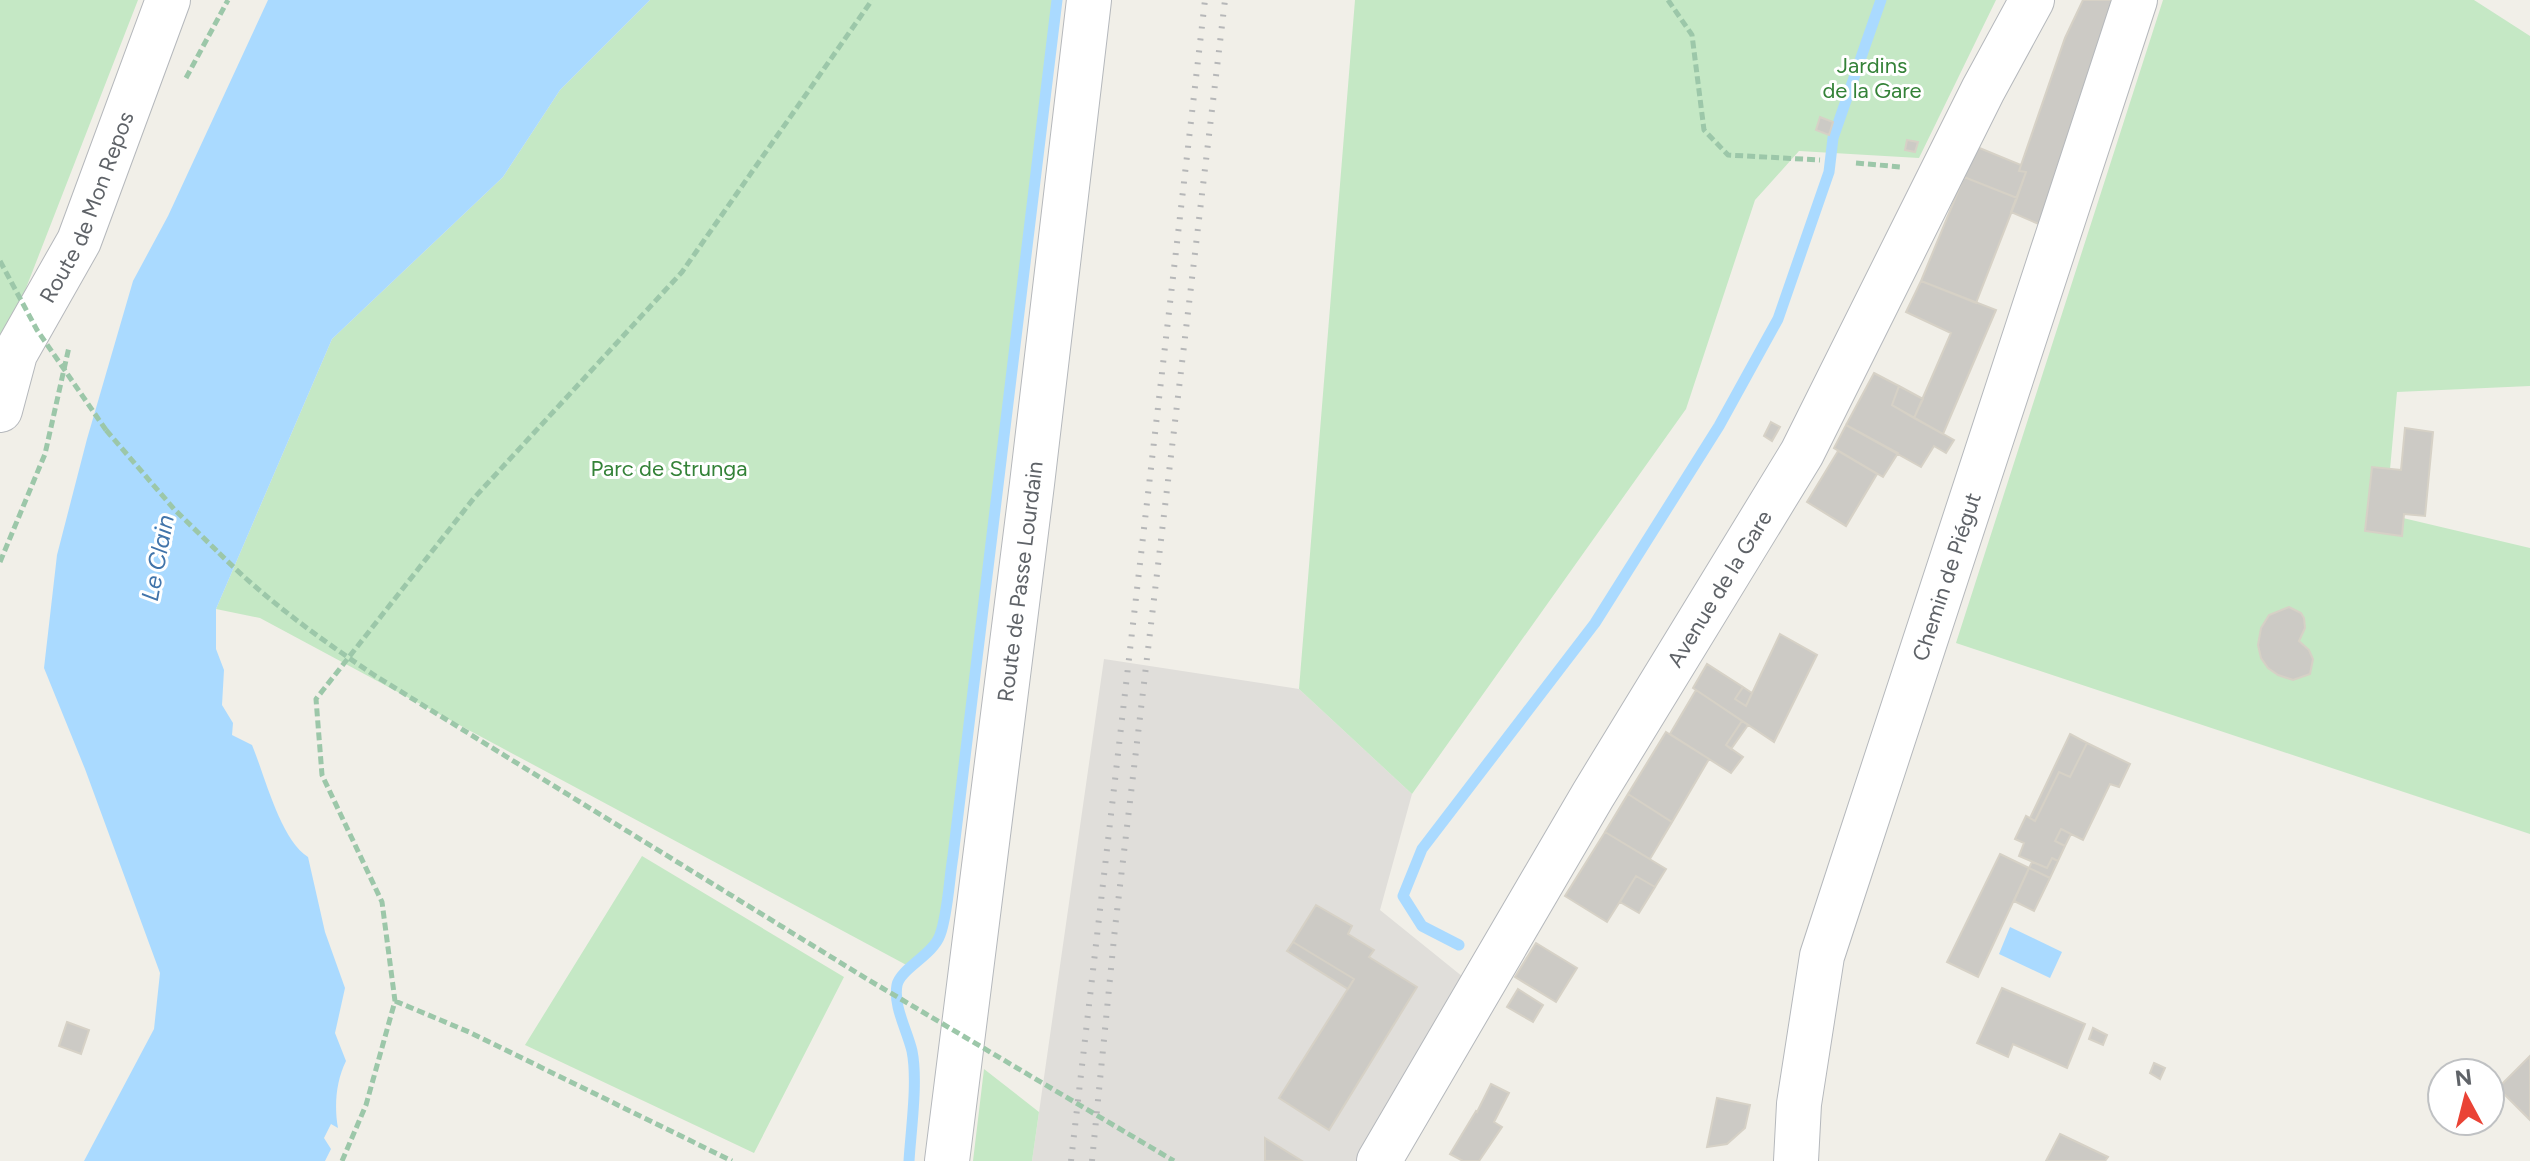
<svg xmlns="http://www.w3.org/2000/svg" width="2530" height="1161" font-family="Figtree,sans-serif">
	<rect width="100%" height="100%" fill="#f1efe8"/>
	<!-- industrial -->
	<path fill="#e0deda" d="M 1104,659 L 1299,689 L 1412,794 L 1380,910 L 1468,981 L 1403,1161 L 1032,1161 Z"/>
	<!-- green -->
	<path fill="#c5e8c5" d="M 0,0 L 138,0 L 0,355 Z
		M 650,0 L 1057,0 L 940,937 L 923,959 L 912,968 L 260,618 L 216,609 L 332,339 L 503,177 L 560,90 Z
		M 1355,0 L 1996,0 L 1919,158 L 1799,151 L 1755,200 L 1686,409 L 1412,794 L 1299,689 Z
		M 2163,0 L 2474,0 L 2530,36 L 2530,386 L 2397,392 L 2386,514 L 2530,548 L 2530,834 L 1956,643 Z
		M 642,856 L 844,977 L 754,1153 L 525,1045 Z
		M 984,1069 L 1039,1112 L 1032,1161 L 973,1161 Z"/>
	<!-- water -->
	<path fill="#aadaff" d="M 268,0 L 650,0 L 560,90 L 503,177 L 332,339 L 216,609 L 216,649 L 224,670 L 222,705 L 233,723 L 232,735 L 252,745 C 265,776 280,839 308,857 L 325,932 L 345,988 L 335,1033 L 346,1061 C 336,1081 334,1106 338,1128 L 331,1124 L 324,1138 L 331,1149 L 325,1161 L 84,1161 L 154,1029 L 160,973 L 85,769 L 44,668 L 57,555 L 87,439 L 133,281 L 168,216 Z
		M 2010,927 L 2062,952 L 2050,978 L 1999,954 Z"/>
	<g fill="none" stroke-linecap="round" stroke-linejoin="round">
		<!-- stream -->
		<path stroke="#aadaff" stroke-width="11" d="M 1459,945 L 1422,926 L 1403,896 L 1422,849 L 1595,623 L 1719,426 L 1778,319 L 1829,172 L 1833,138 L 1881,0
			M 909,1161 C 911,1129 918,1081 912,1051 C 907,1030 893,1006 897,985 C 900,969 933,955 940,935 C 948,913 949,880 953,856 L 1057,0"/>
	</g>
	<!-- building -->
	<path fill="#cccac5" stroke="#d6d1c6" stroke-width="2" d="M 2083,0 L 2117,0 L 2041,225 L 2011,212 L 2026,172 L 2019,171 L 2065,38 Z
		M 1820,117 L 1833,122 L 1829,135 L 1816,130 Z
		M 1907,140 L 1918,142 L 1915,152 L 1905,150 Z
		M 1977,147 L 2021,165 L 2019,171 L 2026,172 L 2017,198 L 1964,177 Z
		M 1964,177 L 2017,198 L 1976,303 L 1921,281 Z
		M 1921,281 L 1996,310 L 1943,434 L 1914,418 L 1951,333 L 1906,312 Z
		M 1874,373 L 1899,386 L 1892,405 L 1954,440 L 1946,453 L 1934,446 L 1921,467 L 1846,425 Z
		M 1899,386 L 1923,399 L 1914,418 L 1892,405 Z
		M 1771,422 L 1780,427 L 1772,441 L 1764,436 Z
		M 1846,425 L 1898,453 L 1883,477 L 1834,448 Z
		M 2405,428 L 2433,432 L 2425,516 L 2404,514 L 2402,536 L 2365,531 L 2372,467 L 2401,470 Z
		M 1838,451 L 1877,474 L 1846,526 L 1807,502 Z
		M 2289,607 L 2301,613 L 2304,618 L 2305,628 L 2299,641 L 2309,650 L 2313,659 L 2310,674 L 2293,680 L 2278,675 L 2268,668 L 2261,658 L 2258,645 L 2261,628 L 2269,615 Z
		M 1780,634 L 1817,655 L 1774,742 L 1693,688 L 1707,664 L 1743,687 L 1735,699 L 1746,706 Z
		M 1743,687 L 1752,693 L 1746,706 L 1735,699 Z
		M 1696,690 L 1742,721 L 1726,745 L 1743,757 L 1731,773 L 1670,734 Z
		M 1742,721 L 1748,725 L 1731,749 L 1726,745 Z
		M 1666,732 L 1709,759 L 1672,822 L 1628,794 Z
		M 2070,734 L 2087,743 L 2070,777 L 2059,772 L 2035,821 L 2030,818 Z
		M 2087,743 L 2130,764 L 2119,787 L 2110,784 L 2083,840 L 2061,829 L 2055,841 L 2065,846 L 2058,861 L 2052,858 L 2047,868 L 2019,856 L 2024,843 L 2015,839 L 2026,816 L 2035,821 L 2059,772 L 2070,777 Z
		M 1628,794 L 1672,822 L 1650,859 L 1605,832 Z
		M 2061,829 L 2071,834 L 2065,846 L 2055,841 Z
		M 1605,832 L 1666,869 L 1655,887 L 1636,876 L 1607,922 L 1565,896 Z
		M 2000,854 L 2029,868 L 1978,977 L 1947,962 Z
		M 2052,858 L 2058,861 L 2050,878 L 2029,868 L 2032,862 L 2047,868 Z
		M 2029,868 L 2050,878 L 2034,911 L 2014,901 Z
		M 1636,876 L 1655,887 L 1639,913 L 1620,902 Z
		M 1316,905 L 1352,926 L 1348,934 L 1374,950 L 1369,957 L 1417,987 L 1329,1130 L 1279,1098 L 1354,979 L 1293,942 Z
		M 1293,942 L 1354,979 L 1348,989 L 1287,951 Z
		M 1536,943 L 1577,968 L 1556,1002 L 1515,977 Z
		M 2002,988 L 2085,1024 L 2067,1068 L 2013,1044 L 2008,1057 L 1977,1043 Z
		M 1518,989 L 1543,1005 L 1533,1022 L 1507,1007 Z
		M 67,1022 L 89,1030 L 81,1054 L 59,1046 Z
		M 2093,1028 L 2107,1035 L 2103,1045 L 2089,1039 Z
		M 2530,1056 L 2530,1120 L 2498,1088 Z
		M 2154,1063 L 2165,1068 L 2160,1079 L 2150,1073 Z
		M 1491,1084 L 1509,1093 L 1494,1122 L 1502,1127 L 1479,1161 L 1463,1161 L 1450,1154 L 1476,1111 L 1477,1112 Z
		M 1717,1098 L 1750,1105 L 1745,1128 L 1727,1144 L 1707,1147 Z
		M 2060,1134 L 2108,1157 L 2105,1161 L 2046,1161 Z
		M 1265,1138 L 1302,1161 L 1265,1161 Z"/>
	<g fill="none" stroke-linecap="round" stroke-linejoin="round">
		<!-- street casing -->
		<g stroke="#b5b8bc" stroke-width="46">
			<g id="street">
				<path id="s1" d="M 0,410 L 15,354 L 79,241 L 168,0"/>
				<path id="s2" d="M 947,1161 L 1032,484 L 1089,0"/>
				<path id="s3" d="M 1379,1161 L 1593,795 L 1802,453 L 1983,90 L 2032,0"/>
				<path id="s4" d="M 1796,1161 L 1799,1104 L 1822,956 L 2135,0"/>
			</g>
		</g>
		<!-- path -->
		<path stroke="#9cc7a9" stroke-width="5" stroke-dasharray="8 4" stroke-linecap="butt" d="M 1668,0 L 1692,35 L 1704,130 L 1728,155 L 1820,160
			M 186,78 L 228,0
			M 1856,163 L 1901,167
			M 106,430 L 174,509 L 219,553
			M 0,562 L 45,454 L 69,347
			M 395,1001 L 469,1032 L 732,1161
			M 342,1161 L 366,1105 L 395,1001 L 382,902 L 322,775 L 316,699 L 474,498 L 682,272 L 872,0"/>
		<!-- street -->
		<use href="#street" stroke="#fff" stroke-width="44"/>
		<!-- rail -->
		<path stroke="#b6b7b8" stroke-width="6" stroke-dasharray="2 10" stroke-linecap="butt" d="M 1071,1161 L 1205,0
			M 1092,1161 L 1115,928 L 1225,0"/>
		<!-- path-bridge -->
		<path stroke="#9cc7a9" stroke-width="5" stroke-dasharray="8 4" stroke-linecap="butt" d="M 0,261 L 37,330 L 106,430
			M 219,553 C 266,600 319,638 374,675 L 867,979 L 1174,1161"/>
	</g>
	<g text-anchor="middle" stroke-width="6" stroke-linejoin="round" paint-order="stroke">
		<!-- park labels -->
		<g font-size="22" fill="#348238" stroke="#fff">
			<text x="1872" y="73">Jardins<tspan x="1872" dy="25">de la Gare</tspan></text>
			<text x="669" y="476">Parc de Strunga</text>
		</g>
		<!-- street labels -->
		<g font-size="22" fill="#5f6368" stroke="#fff">
			<text dy="8" stroke="none"><textPath href="#s1" startOffset="222">Route de Mon Repos</textPath></text>
			<text dy="8" stroke="none"><textPath href="#s4" startOffset="606">Chemin de Piégut</textPath></text>
			<text dy="8" stroke="none"><textPath href="#s2" startOffset="584">Route de Passe Lourdain</textPath></text>
			<text dy="8" stroke="none"><textPath href="#s3" startOffset="666">Avenue de la Gare</textPath></text>
		</g>
		<!-- water labels -->
		<g font-size="24" font-style="italic" fill="#4174aa" stroke="#fff">
			<text transform="translate(158 558) rotate(-79)" y="8">Le Clain</text>
		</g>
	</g>
	<!-- north arrow -->
	<g transform="translate(2466 1097) rotate(353)"><circle r="38" fill="#ffffff" stroke="#bfc1c3" stroke-width="2"/>
	<path d="M0-6L14 30L0 20L-14 30Z" fill="#ea4335"/>
	<text y="-12" font-size="22" font-weight="bold" text-anchor="middle" fill="#5f6368">N</text>
	</g>
</svg>
